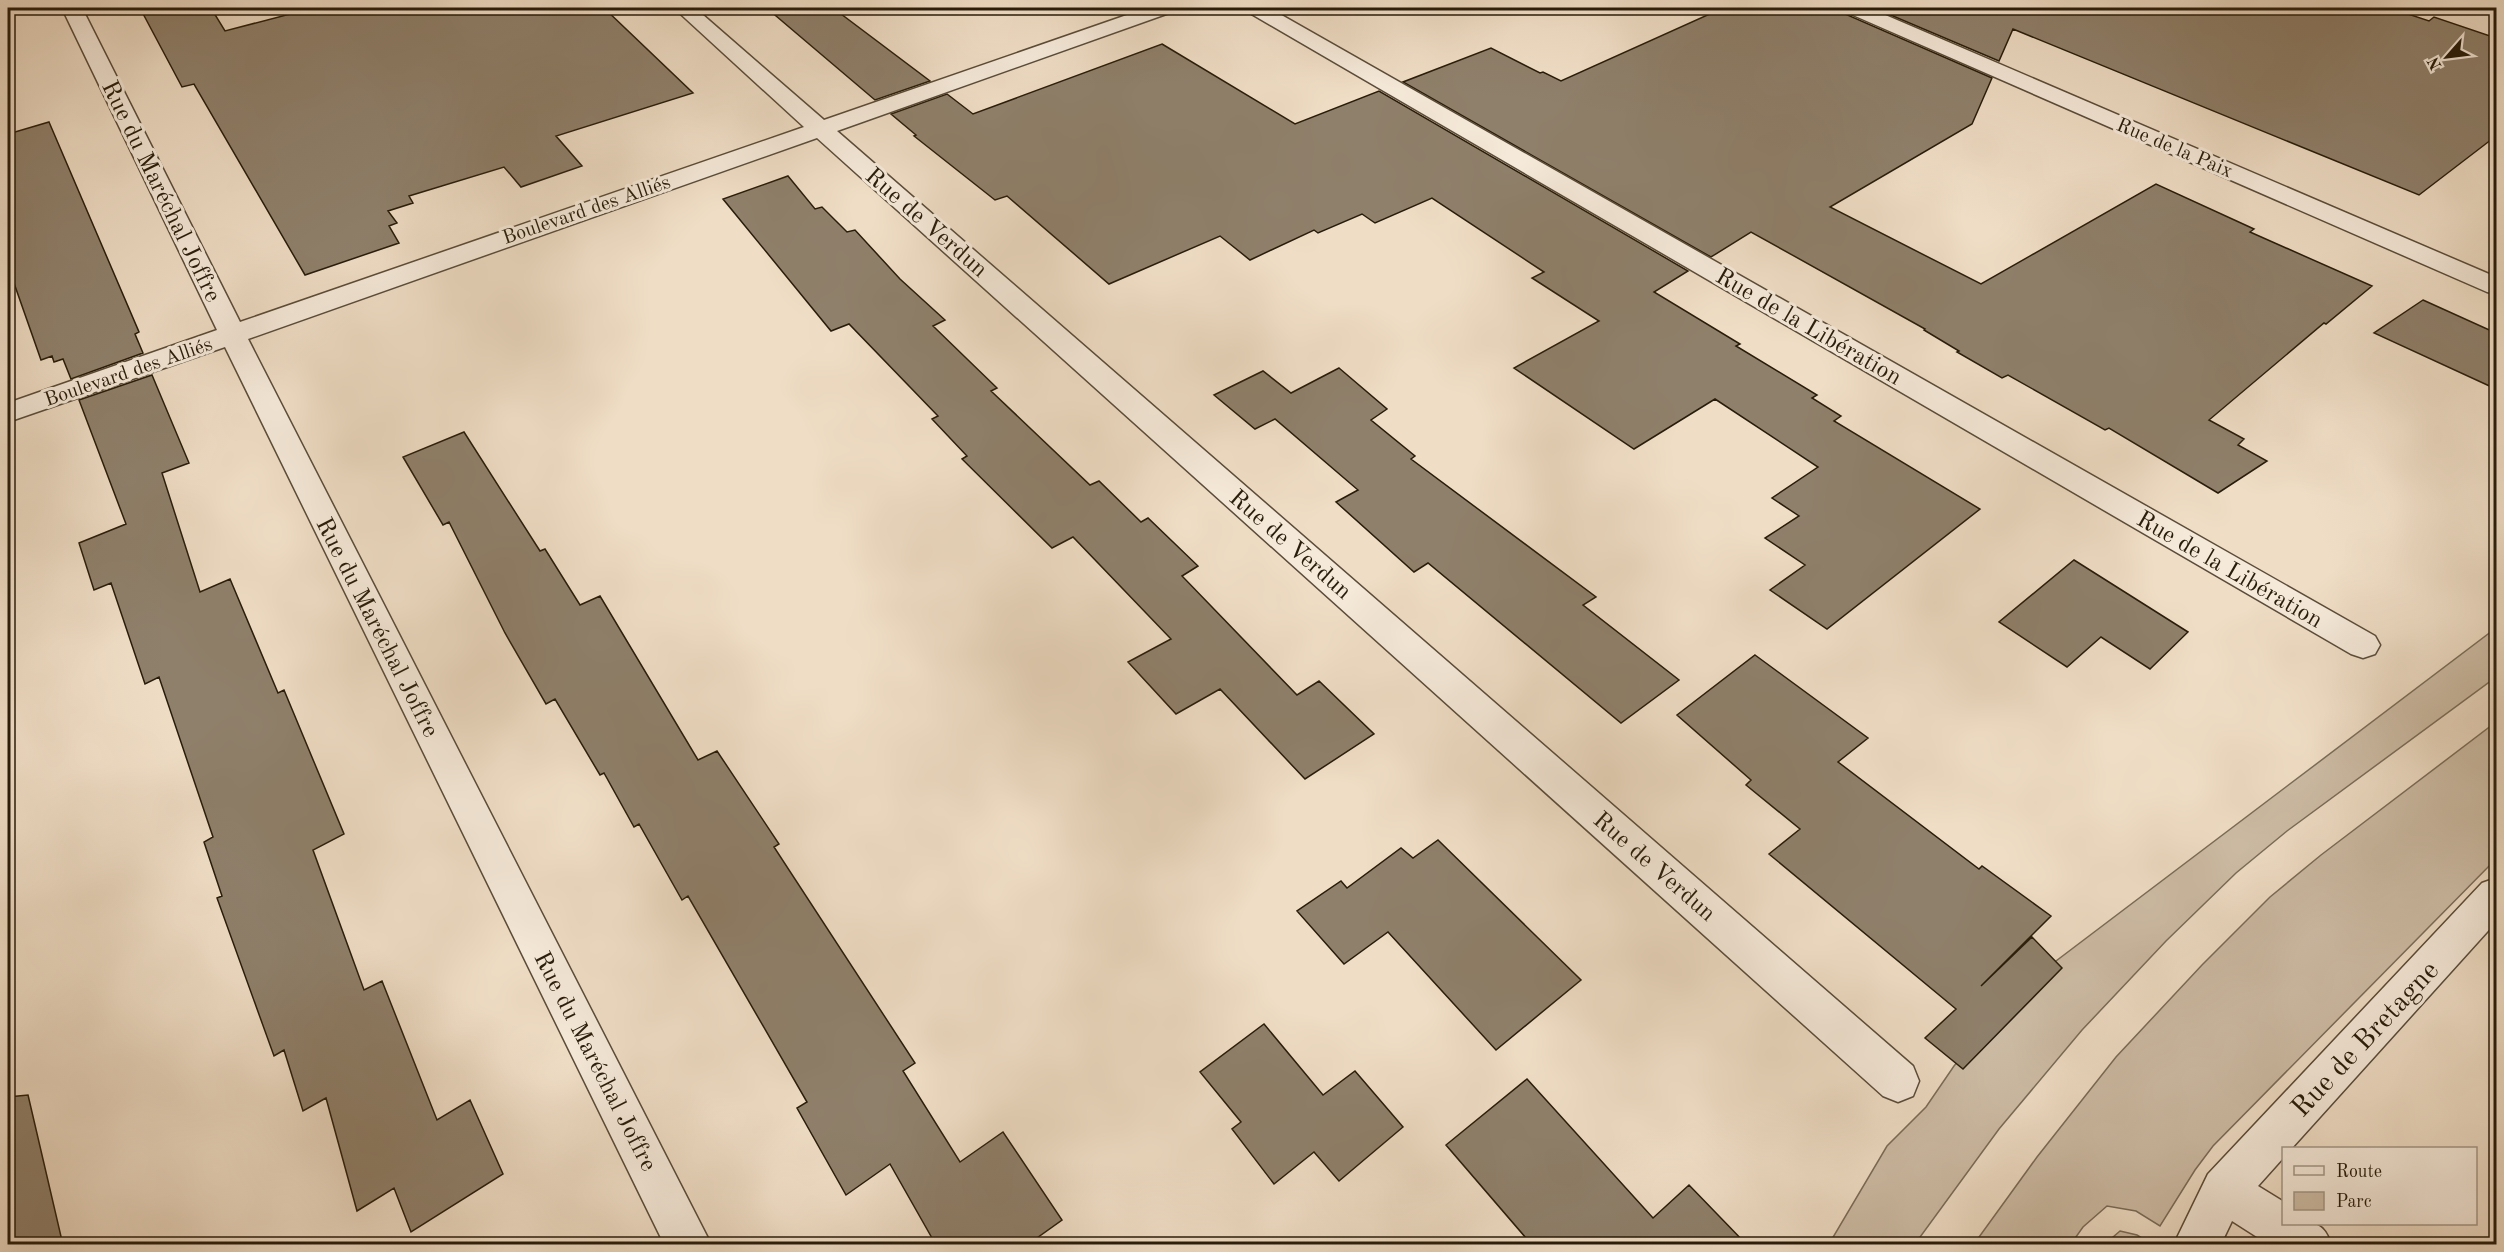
<svg xmlns="http://www.w3.org/2000/svg" width="2504" height="1252" font-family="'Old Standard TT',serif">
	<rect width="100%" height="100%" fill="#efddc5"/>
	<filter id="stains"><feTurbulence type="fractalNoise" baseFrequency=".00333" numOctaves="4"/><feColorMatrix values="0 0 0 0 .2 0 0 0 0 .09 0 0 0 0 .02 0 0 0 .5 -.17"/></filter>
	<radialGradient id="worn" r=".72"><stop offset=".6" stop-color="#630" stop-opacity="0"/><stop offset="1" stop-color="#630" stop-opacity=".3"/></radialGradient>
	<!-- green -->
	<path fill="#cdbca5" stroke="#7a6c58" stroke-width="1.5" d="M 2496,628 L 2496,677 L 2287,831 L 2236,873 L 2166,941 L 2082,1030 L 1999,1129 L 1915,1244 L 1829,1244 L 1887,1146 L 1926,1107 L 1954,1066 L 2019,989 Z
		M 2496,722 L 2496,814 L 2491,819 L 2496,823 L 2496,859 L 2213,1146 L 2195,1170 L 2160,1226 L 2136,1211 L 2107,1206 L 2083,1227 L 2071,1244 L 1974,1244 L 2037,1157 L 2116,1057 L 2202,965 L 2270,897 L 2321,855 Z
		M 2120,1231 L 2137,1235 L 2152,1244 L 2105,1244 Z"/>
	<!-- building -->
	<path fill="#8f806b" stroke="#281c0a" stroke-width="1.5" d="M 140,8 L 211,8 L 225,31 L 313,8 L 604,8 L 693,93 L 556,136 L 582,166 L 521,187 L 504,167 L 409,196 L 413,203 L 388,211 L 397,223 L 389,226 L 399,243 L 305,275 L 194,84 L 182,87 Z
		M 771,8 L 833,8 L 930,81 L 875,100 L 769,10 Z
		M 1723,8 L 1841,8 L 1845,14 L 1992,78 L 1972,124 L 1830,207 L 1981,284 L 2156,184 L 2254,229 L 2250,232 L 2372,286 L 2326,324 L 2324,323 L 2209,420 L 2244,439 L 2238,445 L 2267,461 L 2218,493 L 2109,428 L 2105,430 L 2008,375 L 2002,378 L 1957,352 L 1959,351 L 1924,330 L 1925,329 L 1751,232 L 1711,257 L 1403,82 L 1491,48 L 1540,73 L 1543,72 L 1561,81 Z
		M 1874,8 L 2390,8 L 2429,21 L 2434,17 L 2496,38 L 2496,136 L 2419,195 L 2013,29 L 1999,61 Z
		M 1162,44 L 1295,124 L 1379,91 L 1688,271 L 1654,292 L 1740,344 L 1736,346 L 1817,395 L 1812,398 L 1841,416 L 1834,421 L 1980,509 L 1827,629 L 1770,590 L 1805,565 L 1765,538 L 1799,516 L 1772,498 L 1818,467 L 1715,399 L 1634,449 L 1514,368 L 1599,321 L 1532,278 L 1544,272 L 1432,198 L 1375,223 L 1362,214 L 1318,233 L 1314,230 L 1250,260 L 1220,236 L 1109,284 L 1007,196 L 995,200 L 914,136 L 916,135 L 891,114 L 947,94 L 973,114 Z
		M 49,122 L 139,332 L 135,334 L 143,353 L 71,379 L 63,359 L 54,362 L 52,356 L 41,360 L 8,266 L 8,134 Z
		M 788,176 L 815,209 L 822,207 L 847,232 L 855,230 L 900,279 L 945,320 L 933,326 L 997,388 L 991,391 L 1090,485 L 1099,481 L 1141,522 L 1148,518 L 1198,566 L 1182,576 L 1297,695 L 1319,681 L 1374,734 L 1305,779 L 1220,689 L 1176,714 L 1128,662 L 1171,639 L 1073,537 L 1052,548 L 962,459 L 967,456 L 932,419 L 938,416 L 849,324 L 831,331 L 723,199 Z
		M 2423,300 L 2496,333 L 2496,389 L 2374,333 Z
		M 1339,368 L 1387,409 L 1371,420 L 1415,456 L 1411,459 L 1596,597 L 1583,605 L 1679,680 L 1621,723 L 1428,563 L 1414,572 L 1336,502 L 1358,490 L 1275,419 L 1255,429 L 1214,395 L 1263,371 L 1291,393 Z
		M 152,375 L 189,463 L 162,473 L 200,592 L 230,579 L 278,693 L 284,690 L 344,834 L 313,850 L 364,990 L 382,981 L 437,1120 L 470,1100 L 503,1174 L 411,1232 L 394,1188 L 357,1211 L 326,1098 L 303,1111 L 284,1050 L 274,1056 L 217,898 L 222,896 L 204,842 L 213,837 L 159,677 L 145,684 L 111,583 L 94,590 L 79,543 L 126,524 L 79,400 Z
		M 464,432 L 540,551 L 545,549 L 580,605 L 600,596 L 698,760 L 717,751 L 779,844 L 774,847 L 915,1063 L 903,1071 L 960,1162 L 1003,1132 L 1062,1220 L 1027,1245 L 936,1245 L 890,1164 L 846,1195 L 797,1108 L 807,1102 L 688,896 L 682,900 L 639,824 L 634,827 L 604,773 L 600,775 L 555,699 L 546,704 L 505,633 L 449,522 L 443,525 L 403,457 Z
		M 2074,560 L 2188,632 L 2150,669 L 2101,637 L 2067,667 L 1999,622 Z
		M 1755,655 L 1868,738 L 1838,762 L 1979,869 L 1982,866 L 2051,916 L 1981,986 L 2032,937 L 2062,968 L 1963,1069 L 1925,1038 L 1956,1009 L 1769,854 L 1800,829 L 1746,785 L 1751,780 L 1677,715 Z
		M 1438,840 L 1581,980 L 1496,1050 L 1388,932 L 1344,964 L 1297,911 L 1341,881 L 1347,888 L 1401,848 L 1413,858 Z
		M 1264,1024 L 1323,1095 L 1355,1071 L 1403,1127 L 1339,1181 L 1314,1152 L 1274,1184 L 1232,1129 L 1241,1122 L 1200,1072 Z
		M 1527,1079 L 1653,1218 L 1689,1185 L 1747,1245 L 1532,1245 L 1446,1145 Z
		M 28,1095 L 63,1245 L 8,1245 L 8,1097 Z"/>
	<g fill="none" stroke-linecap="round" stroke-linejoin="round">
		<!-- minor casing -->
		<g stroke="#5a4c39" stroke-width="3">
			<path id="minor" d="M 62,8 L 82,8 L 240,322 L 804,127 L 674,8 L 695,8 L 824,120 L 1147,8 L 1175,8 L 1172,12 L 837,131 L 1913,1066 L 1919,1081 L 1913,1096 L 1898,1102 L 1883,1096 L 817,138 L 248,339 L 711,1244 L 664,1244 L 225,347 L 8,422 L 8,403 L 217,330 Z
				M 1245,8 L 1269,8 L 2375,636 L 2380,645 L 2375,654 L 2363,658 L 2351,654 L 1248,12 Z
				M 1843,8 L 1869,8 L 2496,277 L 2496,294 L 2487,292 L 1846,12 Z
				M 2496,878 L 2496,922 L 2292,1148 L 2284,1148 L 2284,1157 L 2258,1186 L 2284,1202 L 2284,1224 C 2309,1224 2322,1217 2331,1244 L 2268,1244 L 2232,1221 L 2221,1244 L 2174,1244 L 2208,1174 L 2482,883 Z"/>
		</g>
		<!-- minor -->
		<use href="#minor" fill="#f5e9d9" fill-rule="evenodd"/>
	</g>
	<g text-anchor="middle" stroke-width="6" stroke-linejoin="round" paint-order="stroke">
		<!-- far-street labels -->
		<g font-size="20" fill="#281c0a" stroke="#f5e9d9">
			<text transform="translate(2175 147) rotate(23)" y="7">Rue de la Paix</text>
			<text transform="translate(586 209) rotate(-19)" y="7">Boulevard des Alliés</text>
			<text transform="translate(128 371) rotate(-19)" y="7">Boulevard des Alliés</text>
		</g>
		<!-- street labels -->
		<g font-size="24" fill="#281c0a" stroke="#f5e9d9">
			<text transform="translate(162 191) rotate(64)" y="8">Rue du Maréchal Joffre</text>
			<text transform="translate(927 222) rotate(41)" y="8">Rue de Verdun</text>
			<text transform="translate(1809 326) rotate(30)" y="8">Rue de la Libération</text>
			<text transform="translate(1291 544) rotate(41)" y="8">Rue de Verdun</text>
			<text transform="translate(2230 569) rotate(30)" y="8">Rue de la Libération</text>
			<text transform="translate(378 627) rotate(63)" y="8">Rue du Maréchal Joffre</text>
			<text transform="translate(1655 866) rotate(41)" y="8">Rue de Verdun</text>
			<text transform="translate(596 1061) rotate(63)" y="8">Rue du Maréchal Joffre</text>
		</g>
		<!-- near-street labels -->
		<g font-size="28" fill="#281c0a" stroke="#f5e9d9">
			<text transform="translate(2364 1038) rotate(-47)" y="10">Rue de Bretagne</text>
		</g>
	</g>
	<!-- margin -->
	<rect width="2504" height="1252" fill="none" stroke="#efddc5" stroke-width="30"/>
	<rect x="9" y="9" width="2486" height="1234" fill="none" stroke="#281c0a" stroke-width="3"/>
	<rect x="15" y="15" width="2474" height="1222" fill="none" stroke="#281c0a" stroke-width="1.5"/>
	<!-- legend -->
	<rect x="2282" y="1147" width="195" height="78" fill="#f5e9d9" stroke="#a39786" stroke-width="1.5"/>
	<rect x="2294" y="1166" width="30" height="9" fill="#f5e9d9" stroke="#a39786" stroke-width="1.5"/>
	<text x="2336" y="1177" font-size="18" fill="#281c0a">Route</text>
	<rect x="2294" y="1192" width="30" height="18" fill="#cdbca5" stroke="#a39786" stroke-width="1.5"/>
	<text x="2336" y="1207" font-size="18" fill="#281c0a">Parc</text>
	<!-- north arrow -->
	<g transform="translate(2447 57) rotate(242)" stroke="#f5e9d9" stroke-width="4.5" paint-order="stroke">
	<path d="M0-4.5L10 22L0 15L-10 22Z" fill="#281c0a"/>
	<text y="-9" font-size="16" font-weight="bold" text-anchor="middle" fill="#281c0a">N</text>
	</g>
	<rect width="100%" height="100%" filter="url(#stains)"/>
	<rect width="100%" height="100%" fill="url(#worn)"/>
</svg>
